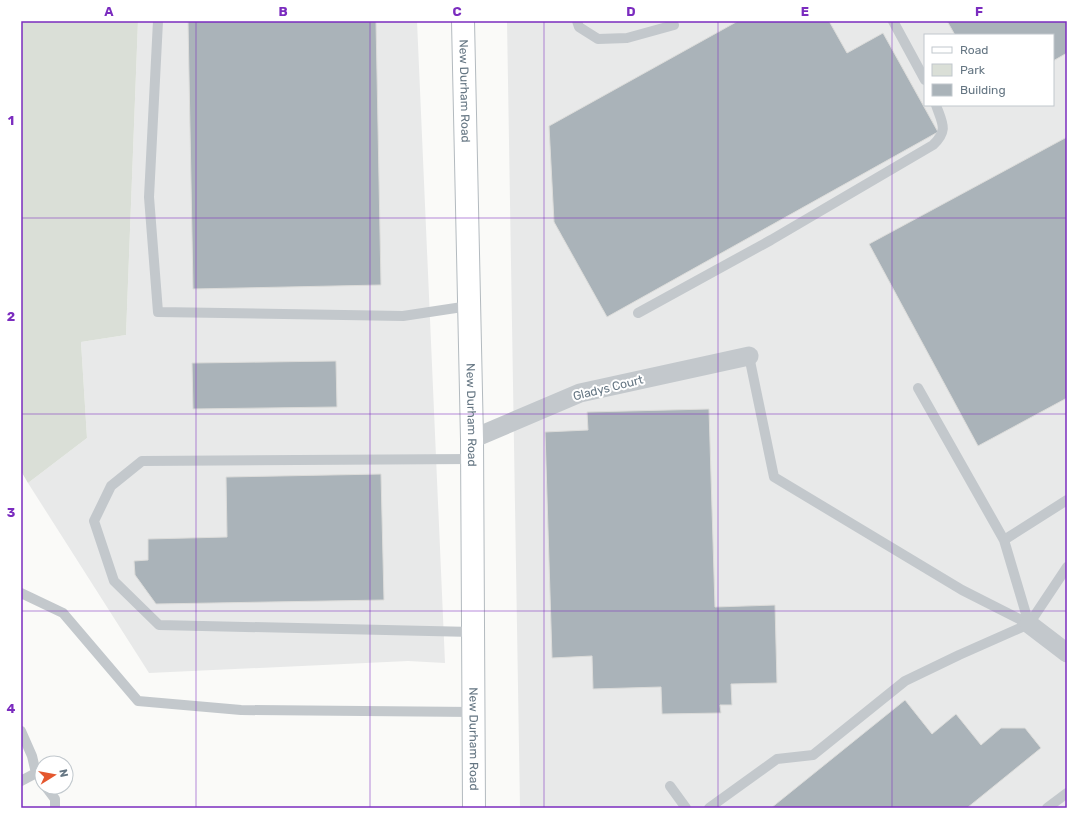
<svg xmlns="http://www.w3.org/2000/svg" width="1088" height="829" font-family="Rubik,sans-serif">
	<rect width="100%" height="100%" fill="#fafaf8"/>
	<!-- built -->
	<path fill="#e8e9e9" fill-rule="evenodd" d="M 138,21 L 417,21 L 445,663 L 408,661 L 149,673 L 28,483 L 87,438 L 81,342 L 126,335 Z
		M 507,21 L 1067,21 L 1067,808 L 520,808 ZM 925,35 L 1053,35 L 1053,105 L 925,105 Z"/>
	<!-- green -->
	<path fill="#dadfd7" d="M 21,21 L 138,21 L 126,335 L 81,342 L 87,438 L 28,483 L 21,471 Z"/>
	<!-- building -->
	<path fill="#aab3b9" stroke="#dcdcda" d="M 188,21 L 376,21 L 381,285 L 193,289 Z
		M 738,21 L 829,21 L 847,53 L 883,33 L 938,132 L 607,317 L 554,222 L 549,126 Z
		M 947,21 L 1067,21 L 1067,53 L 1053,61 L 1053,35 L 955,35 Z
		M 1067,137 L 1067,398 L 978,446 L 869,244 Z
		M 336,361 L 337,407 L 193,409 L 192,363 Z
		M 709,409 L 715,607 L 775,605 L 777,683 L 731,684 L 732,705 L 720,705 L 721,713 L 662,714 L 661,687 L 593,689 L 592,656 L 552,658 L 545,432 L 588,430 L 587,412 Z
		M 381,474 L 384,600 L 156,604 L 135,575 L 134,561 L 148,560 L 148,539 L 227,537 L 226,477 Z
		M 905,700 L 932,734 L 956,714 L 981,745 L 1001,728 L 1025,728 L 1041,748 L 967,808 L 771,808 Z"/>
	<g fill="none" stroke-linecap="round" stroke-linejoin="round">
		<!-- secondary casing -->
		<g stroke="#b3babf" stroke-width="24">
			<g id="secondary">
				<path id="s1" d="M 463,21 L 472,439 L 474,808"/>
			</g>
		</g>
		<!-- service -->
		<path stroke="#c3c8cc" stroke-width="10" d="M 158,21 L 149,197 L 158,312 L 403,316 L 469,306
			M 577,21 L 579,27 L 598,39 L 627,38 L 674,25
			M 893,21 L 925,80
			M 638,313 L 771,240 L 933,145 C 949,130 942,123 936,105
			M 749,356 L 774,477 L 962,590 L 1029,624
			M 918,388 L 1004,540 L 1029,624
			M 472,459 L 142,461 L 111,486 L 94,521 L 114,581 L 159,625 L 473,632
			M 1004,540 L 1067,500
			M 21,593 L 63,613 L 138,701 L 241,710 L 473,712
			M 21,731 L 32,756 L 36,773 L 21,781
			M 36,773 L 42,781
			M 670,786 L 686,808
			M 46,787 L 55,799 L 55,808
			M 709,808 L 777,759 L 813,755 L 905,681 L 959,655 L 1029,624 L 1067,567
			M 1047,808 L 1067,793"/>
		<!-- minor -->
		<path stroke="#c3c8cc" stroke-width="19" d="M 472,439 L 580,393 L 749,356
			M 1029,624 L 1067,653"/>
		<!-- secondary -->
		<use href="#secondary" stroke="#fff" stroke-width="22"/>
	</g>
	<!-- grid -->
	<path fill="none" stroke="#7b2cbf" stroke-width="1" stroke-opacity="0.55" d="M 196,21 L 196,808M 370,21 L 370,808M 544,21 L 544,808M 718,21 L 718,808M 892,21 L 892,808M 21,218 L 1067,218M 21,414 L 1067,414M 21,611 L 1067,611"/>
	<g text-anchor="middle" stroke-width="4" stroke-linejoin="round" paint-order="stroke">
		<!-- street labels -->
		<g font-size="12" fill="#657683" stroke="#fff">
			<text dy="4" stroke="none"><textPath href="#s1" startOffset="70">New Durham Road</textPath></text>
			<text transform="translate(608 388) rotate(-14)" y="4">Gladys Court</text>
			<text dy="4" stroke="none"><textPath href="#s1" startOffset="394">New Durham Road</textPath></text>
			<text dy="4" stroke="none"><textPath href="#s1" startOffset="718">New Durham Road</textPath></text>
		</g>
	</g>
	<!-- border -->
	<rect width="1088" height="829" fill="none" stroke="#ffffff" stroke-width="44"/>
	<!-- legend -->
	<rect x="924" y="34" width="130" height="72" fill="#ffffff" stroke="#c1c8cd"/>
	<rect x="932" y="47" width="20" height="6" fill="#ffffff" stroke="#c1c8cd"/>
	<text x="960" y="54" font-size="12" fill="#657683">Road</text>
	<rect x="932" y="64" width="20" height="12" fill="#dadfd7" stroke="#c1c8cd"/>
	<text x="960" y="74" font-size="12" fill="#657683">Park</text>
	<rect x="932" y="84" width="20" height="12" fill="#aab3b9" stroke="#c1c8cd"/>
	<text x="960" y="94" font-size="12" fill="#657683">Building</text>
	<!-- north arrow -->
	<g transform="translate(54 775) rotate(79)"><circle r="19" fill="#ffffff" stroke="#c1c8cd"/>
	<path d="M0-3L7 15L0 10L-7 15Z" fill="#e4572e"/>
	<text y="-6" font-size="11" font-weight="bold" text-anchor="middle" fill="#657683">N</text>
	</g>
	<rect x="22" y="22" width="1044" height="785" fill="none" stroke="#7b2cbf" stroke-width="1.5"/>
	<g font-size="13" text-anchor="middle" font-weight="bold" fill="#7b2cbf">
		<text x="109" y="16">A</text>
		<text x="283" y="16">B</text>
		<text x="457" y="16">C</text>
		<text x="631" y="16">D</text>
		<text x="805" y="16">E</text>
		<text x="979" y="16">F</text>
		<text x="11" y="125">1</text>
		<text x="11" y="321">2</text>
		<text x="11" y="517">3</text>
		<text x="11" y="713">4</text>
	</g>
</svg>
